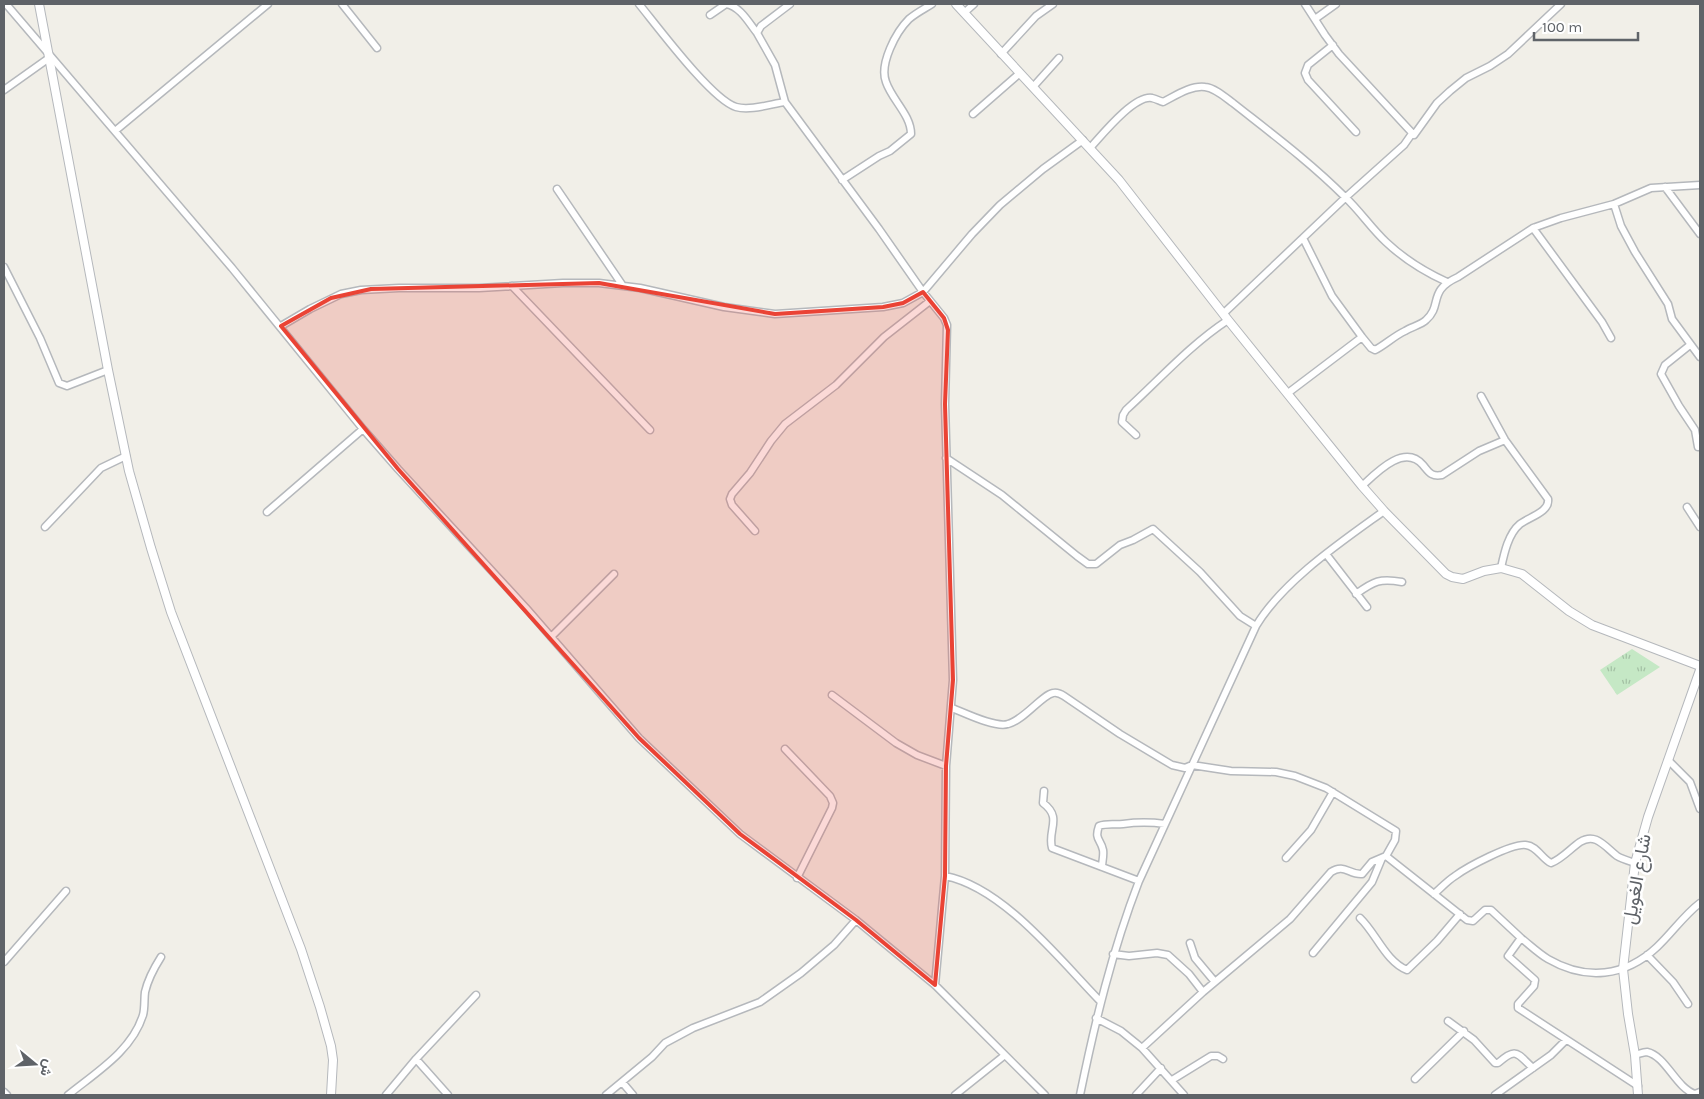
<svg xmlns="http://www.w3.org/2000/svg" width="1704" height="1099" font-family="Karla,Vazirmatn,sans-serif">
	<defs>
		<pattern id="park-tufts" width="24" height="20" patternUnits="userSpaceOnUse" patternTransform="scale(1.25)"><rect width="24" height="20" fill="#c5e8c5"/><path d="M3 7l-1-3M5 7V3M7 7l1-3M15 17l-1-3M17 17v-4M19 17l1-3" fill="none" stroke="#a3c0a4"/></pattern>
	</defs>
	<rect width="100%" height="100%" fill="#f1efe8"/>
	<!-- park -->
	<path fill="url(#park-tufts)" d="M 1632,649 L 1660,667 L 1617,695 L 1600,670 Z"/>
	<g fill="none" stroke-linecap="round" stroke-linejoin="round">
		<!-- minor casing -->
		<g stroke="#b5b8bc" stroke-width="9">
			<path id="minor" d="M 6,4 L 232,268 L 363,429 L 398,469 L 526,608 L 639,738 L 740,834 L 856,920 L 935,985 L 1045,1095
				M 342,4 L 377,48
				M 639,4 C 657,26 712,100 736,107 C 750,111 771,104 785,102
				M 790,4 L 761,26 L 757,33 L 775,65 L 785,102 L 879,229 L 923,292 L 944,318 L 947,325 L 945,404 L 953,680 L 946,766 L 945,876 L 935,985
				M 1305,4 L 1325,35 L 1339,54 L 1414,135
				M 964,13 L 974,4
				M 710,15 L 726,4 C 740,6 749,23 757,33
				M 1315,19 L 1336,4
				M 1333,45 L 1308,65 L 1305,73 L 1308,80 L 1356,132
				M 1001,54 L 1036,16 L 1053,4
				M 1033,87 L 1059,58
				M 4,90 L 49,58
				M 973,114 L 1020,73
				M 115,131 L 268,4
				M 1090,148 C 1102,135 1134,95 1152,98 C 1156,99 1160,101 1163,102 C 1175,96 1191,85 1205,87 C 1215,88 1225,97 1233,103 C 1271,133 1310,162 1345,197 C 1360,211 1371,228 1386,242 C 1404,259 1425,272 1447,282
				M 842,180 L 879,156 L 890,151 L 911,134 C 911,115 892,100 886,82 C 879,64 896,32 909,19 C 916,13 924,9 932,4
				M 1665,187 L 1700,234
				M 557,189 L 623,286
				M 1614,204 L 1621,226 L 1635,252 L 1668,304 L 1672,319 L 1700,357
				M 1533,228 L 1602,322 L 1611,338
				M 1303,238 L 1332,296 L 1362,337 L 1371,348 L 1375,350 C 1385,345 1394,336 1405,331 C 1411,327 1421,325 1426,320 C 1443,305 1427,291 1458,277 L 1533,228 L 1561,218 L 1614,204 L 1651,188 L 1700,185
				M 4,267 L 40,338 L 59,383 L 67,386 L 108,370
				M 512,286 L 650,430
				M 1224,313 L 1346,197 L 1404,145 L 1411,135 L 1414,135 L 1437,103 L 1450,91 L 1466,78 L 1490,66 L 1508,54 L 1561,4
				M 281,326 L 310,309 L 341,294 L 361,290 L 399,288 L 479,288 L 563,283 L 599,283 L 640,288 L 724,307 L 775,314 L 883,307 L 903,303 L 923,292 L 972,234 L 1000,205 L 1043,169 L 1083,140
				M 1690,345 L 1665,365 L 1661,374 L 1679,406 L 1695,430 L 1698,447
				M 1288,393 L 1362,337
				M 1481,396 L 1505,440 L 1548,499 C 1550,512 1529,517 1520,524 C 1508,534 1504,554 1501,568
				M 1136,435 L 1122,422 L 1123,415 L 1126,410 C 1160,379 1190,345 1228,320
				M 946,458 L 1002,495 L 1077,556 L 1088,564 L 1096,564 L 1120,545 L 1133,540 L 1153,529 L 1200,572 L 1240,616 L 1256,626
				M 1362,486 C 1376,473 1404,443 1423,465 C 1429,472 1431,477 1442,475 L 1479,451 L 1505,440
				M 1687,507 L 1700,527
				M 267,512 L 363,429
				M 45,527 L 101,468 L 126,456
				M 755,531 L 732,505 L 730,499 L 732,494 L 750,473 L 771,441 L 785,424 L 836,385 L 884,337 L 930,301
				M 1326,554 L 1367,607
				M 1356,594 C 1374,581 1380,578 1402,582
				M 551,637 L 614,574
				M 832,695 L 896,743 L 917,755 L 946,766
				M 952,708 C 965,713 995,728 1008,724 C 1024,720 1042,695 1053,693 C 1057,692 1061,694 1064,696 L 1120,734 L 1172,765 L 1185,768 L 1192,765 L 1231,771 L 1276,772 L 1295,776 L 1326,788 L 1396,831 L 1395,840 L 1386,856 L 1467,920 L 1473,921 L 1485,910 L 1491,910 L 1521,938
				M 785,749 L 830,796 L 833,803 L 832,808 L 797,878
				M 1668,760 L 1690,782 L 1700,809
				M 1044,791 L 1043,803 C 1063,818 1047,830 1052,848 L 1139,881
				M 1286,858 L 1311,830 L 1333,792
				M 1102,867 C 1102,862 1104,855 1103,850 C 1101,839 1094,840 1099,826 C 1107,823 1114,825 1123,824 C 1138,822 1150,822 1165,824
				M 945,876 C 1003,887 1060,960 1100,1001
				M 1434,894 C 1441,888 1447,881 1455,876 C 1467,867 1512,843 1526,845 C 1537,846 1542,859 1551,863 C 1562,859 1571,848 1580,842 C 1596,832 1605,847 1617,856 C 1622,859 1629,861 1635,863
				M 1360,918 C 1376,933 1386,962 1407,970 L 1437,941 L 1460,914
				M 1190,943 L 1195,958 L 1215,982
				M 1313,953 L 1372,882 L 1382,858
				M 1113,954 L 1129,956 L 1157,953 L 1168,955 L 1189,974 L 1203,992
				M 1647,955 L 1673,982 L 1688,1004
				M 4,962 L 66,891
				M 1096,1018 L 1121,1031 L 1142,1048 L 1203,992 L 1290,919 L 1331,872 C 1344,863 1349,875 1362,874 L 1372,862 L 1386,856
				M 1448,1021 L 1474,1040 L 1495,1063 L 1498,1063 C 1517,1046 1517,1054 1533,1068
				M 1142,1048 L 1184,1095
				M 1635,1055 C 1639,1054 1643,1052 1647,1052 C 1666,1056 1676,1088 1695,1094 L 1700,1092
				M 416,1059 L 476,995
				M 1415,1079 L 1464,1031
				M 1172,1080 L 1211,1056 L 1218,1056 L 1223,1059
				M 622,1082 L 633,1095
				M 1638,1086 L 1518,1008 L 1518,1004 L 1534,986 L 1535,980 L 1508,956 L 1521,938 C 1530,945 1538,953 1548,959 C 1586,981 1625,977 1657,947 C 1672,933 1684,915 1700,903
				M 4,1092 L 7,1095
				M 68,1095 C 95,1073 132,1051 143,1015 C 145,1008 144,999 145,992 C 148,979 154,968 161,957
				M 386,1095 L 416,1059 L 448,1095
				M 606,1095 L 652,1057 L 665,1043 L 693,1028 L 760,1002 L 801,973 L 834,945 L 856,920
				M 955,1095 L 1005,1055
				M 1080,1095 C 1095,1022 1112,951 1139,881 L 1256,626 C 1283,581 1341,542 1384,511
				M 1136,1095 L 1161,1068
				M 1495,1095 L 1551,1055 L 1566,1040"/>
		</g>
		<!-- tertiary casing -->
		<g stroke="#b5b8bc" stroke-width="10">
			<path id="tertiary" d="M 39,4 L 108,370 L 129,471 L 151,548 L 171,612 L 301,949 L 320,1007 L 331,1046 L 333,1060 L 331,1095
				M 956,4 L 1119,180 L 1228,320 L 1362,486 L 1384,511 L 1446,574 L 1452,577 L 1463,579 L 1484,571 L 1501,568 L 1522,574 L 1569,611 L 1592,625 L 1700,666
				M 1638,1095 L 1635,1055 L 1628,1014 L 1623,969 L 1635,863 L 1648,817 L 1700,670"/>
		</g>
		<!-- minor -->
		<use href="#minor" stroke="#fff" stroke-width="6"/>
		<!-- tertiary -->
		<use href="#tertiary" stroke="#fff" stroke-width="8"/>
	</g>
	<!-- marked area -->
	<path fill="#ea4335" fill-opacity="0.2" stroke="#ea4335" stroke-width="4" stroke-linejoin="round" d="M 599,283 L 775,314 L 883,307 L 903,303 L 923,292 L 944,318 L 948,330 L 945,404 L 953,680 L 946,766 L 945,876 L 935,985 L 856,920 L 740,834 L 639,738 L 398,469 L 281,326 L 331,298 L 371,289 Z"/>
	<g text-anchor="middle" stroke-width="5" stroke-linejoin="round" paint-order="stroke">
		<!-- street labels -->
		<g font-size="19" fill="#5f6368" stroke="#fff">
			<text transform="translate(1636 879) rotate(-80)" y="7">شارع الغويل</text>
		</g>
	</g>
	<!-- border -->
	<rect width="1704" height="1099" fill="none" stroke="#5f6368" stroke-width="10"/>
	<!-- north arrow -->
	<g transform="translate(35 1064) rotate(108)" stroke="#ffffff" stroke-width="4" paint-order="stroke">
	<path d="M0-4L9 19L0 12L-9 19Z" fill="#5f6368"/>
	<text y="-8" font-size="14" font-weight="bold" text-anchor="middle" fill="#5f6368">ش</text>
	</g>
	<!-- scale -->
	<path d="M1534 32v8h104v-8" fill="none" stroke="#5f6368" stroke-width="2.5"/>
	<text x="1542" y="32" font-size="15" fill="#5f6368" stroke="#ffffff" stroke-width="4" paint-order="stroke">100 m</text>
</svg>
